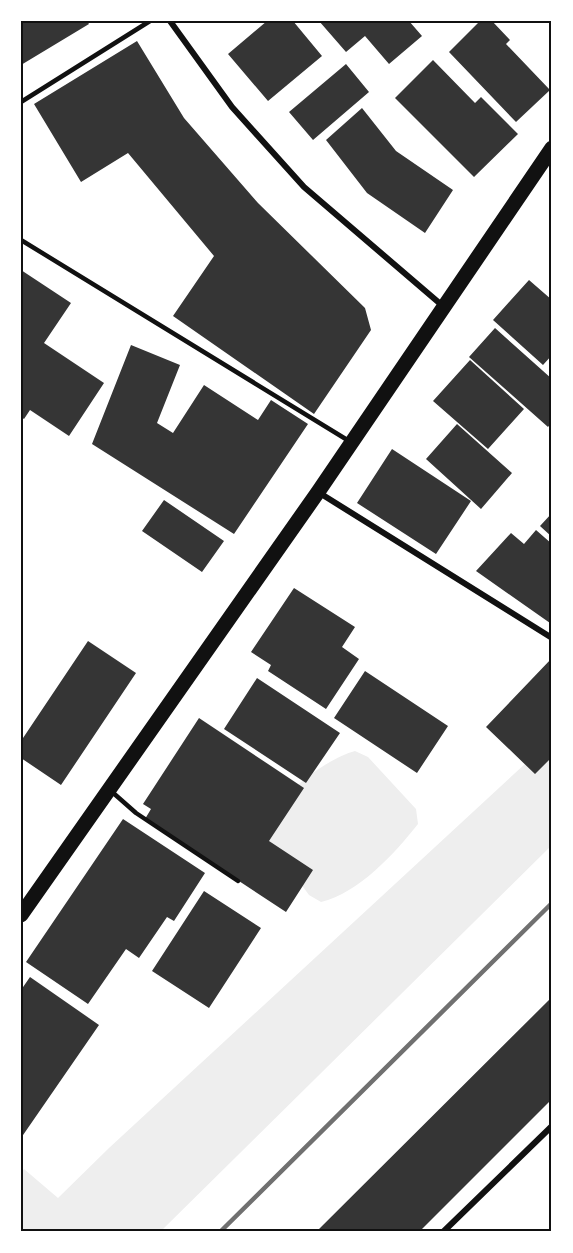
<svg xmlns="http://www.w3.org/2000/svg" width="573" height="1253" font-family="'Alegreya Sans',sans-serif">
	<rect width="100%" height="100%" fill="#fff"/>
	<!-- green -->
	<path fill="#eee" d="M 552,739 L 552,845 L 160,1232 L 21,1232 L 21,1173 L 24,1169 L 58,1198 L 109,1148 Z
		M 355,751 L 368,757 L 416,809 L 418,824 C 395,853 359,893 321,902 L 309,895 L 269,841 C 271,832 271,821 275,813 C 286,789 329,758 355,751 Z"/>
	<!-- building -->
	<path fill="#353535" d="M 21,21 L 87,21 L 89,24 L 21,65 Z
		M 267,21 L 293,21 L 322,56 L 268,101 L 228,54 Z
		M 319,21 L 409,21 L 422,36 L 389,64 L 365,36 L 346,52 Z
		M 480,21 L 492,21 L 510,40 L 506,44 L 550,90 L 516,122 L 449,52 Z
		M 137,41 L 184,118 L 258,203 L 365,308 L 371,330 L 314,414 L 173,316 L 214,256 L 128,153 L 81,182 L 34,104 Z
		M 433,60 L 475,103 L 481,97 L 518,134 L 474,177 L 395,98 Z
		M 346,64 L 369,92 L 313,140 L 289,112 Z
		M 362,108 L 396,151 L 453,190 L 425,233 L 367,193 L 326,140 Z
		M 21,270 L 71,303 L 44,343 L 104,383 L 69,436 L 30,410 L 24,419 L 21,417 Z
		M 529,280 L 552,300 L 552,355 L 543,365 L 493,320 Z
		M 495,328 L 552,379 L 552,422 L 548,427 L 469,357 Z
		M 131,345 L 180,365 L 157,423 L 173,433 L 204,385 L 258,420 L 271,400 L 308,424 L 234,534 L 92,444 Z
		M 470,360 L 524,409 L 488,449 L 433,401 Z
		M 457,424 L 512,473 L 481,509 L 426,459 Z
		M 392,449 L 471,501 L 436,554 L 357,503 Z
		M 164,500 L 224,541 L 202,572 L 142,531 Z
		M 552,513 L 552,537 L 540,526 Z
		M 536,530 L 552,544 L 552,621 L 550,623 L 476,571 L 511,533 L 524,544 Z
		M 294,588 L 355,627 L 342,647 L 359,659 L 326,709 L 268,671 L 271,665 L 251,652 Z
		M 88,641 L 136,673 L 61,785 L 21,758 L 21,741 Z
		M 552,658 L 552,757 L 535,774 L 486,727 Z
		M 365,671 L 448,726 L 417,773 L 334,718 Z
		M 257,678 L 340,733 L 306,783 L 224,729 Z
		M 199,718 L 304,788 L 269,841 L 313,870 L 286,912 L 145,819 L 151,809 L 143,804 Z
		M 123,819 L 205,873 L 174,921 L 167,917 L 139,958 L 126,949 L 88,1004 L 26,962 Z
		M 204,891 L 261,928 L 209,1008 L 152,971 Z
		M 30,977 L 99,1025 L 21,1138 L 21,990 Z
		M 552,997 L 552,1099 L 419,1232 L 316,1232 Z"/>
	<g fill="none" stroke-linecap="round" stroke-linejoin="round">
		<!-- service -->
		<path stroke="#111" stroke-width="4.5" d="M 21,102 L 150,21
			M 21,240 L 349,441
			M 111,791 L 136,813 L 238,881"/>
		<!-- minor -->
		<path stroke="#111" stroke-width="6" d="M 170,21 L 232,107 L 304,187 L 444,307
			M 318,492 L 552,638
			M 443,1232 L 552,1126"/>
		<!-- primary -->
		<path stroke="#111" stroke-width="15" d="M 21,915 L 318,492 L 552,148"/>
		<!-- rail -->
		<path stroke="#707070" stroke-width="4.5" d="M 220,1232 L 552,903"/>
	</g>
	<!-- border -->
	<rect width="573" height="1253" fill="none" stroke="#ffffff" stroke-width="45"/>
	<rect x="22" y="22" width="528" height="1208" fill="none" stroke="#111" stroke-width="2"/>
</svg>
